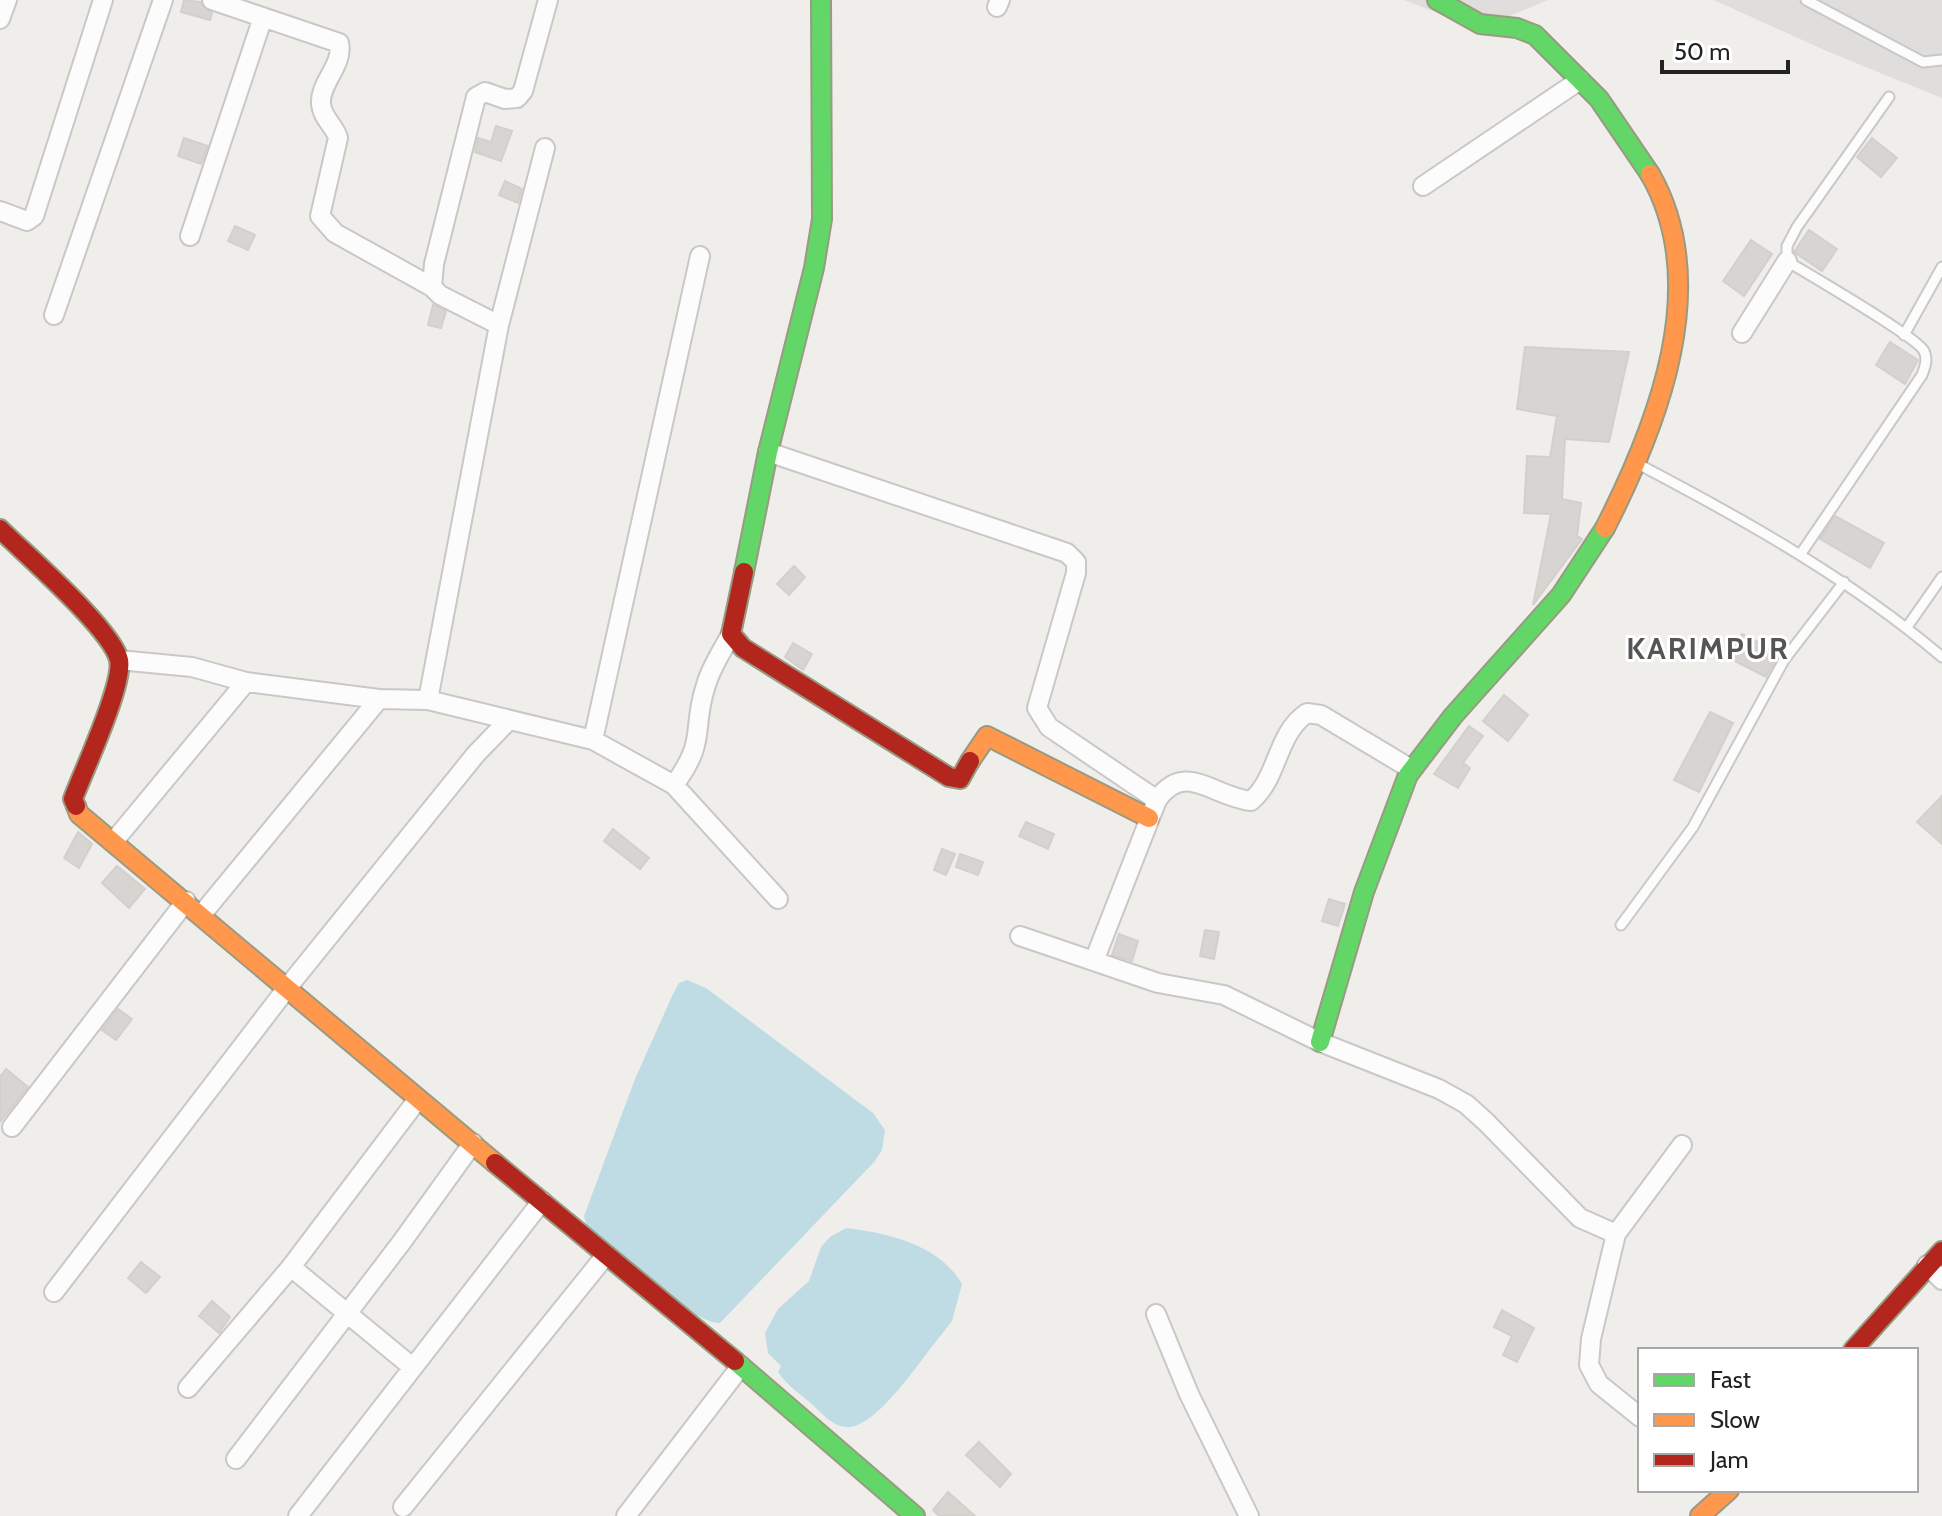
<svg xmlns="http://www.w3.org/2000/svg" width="1942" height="1516" font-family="Cabin,sans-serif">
	<rect width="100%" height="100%" fill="#f0eeeb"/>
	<!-- residential -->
	<path fill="#dfdedc" d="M 1404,0 L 1548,0 L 1479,29 Z
		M 1714,0 L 1942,0 L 1942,98 L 1831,53 Z"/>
	<!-- water -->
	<path fill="#bfdbe3" d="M 687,980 L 706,988 L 873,1113 L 885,1130 L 882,1150 L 875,1161 L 720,1323 C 694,1325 611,1249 588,1230 L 584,1216 L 635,1079 L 673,994 L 679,983 Z
		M 846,1228 C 888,1233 940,1245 962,1284 L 952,1321 L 942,1334 C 922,1357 876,1431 845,1427 C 832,1425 823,1415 814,1406 C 802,1395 787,1386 778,1372 L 781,1366 L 768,1353 L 765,1333 L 778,1309 L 809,1281 L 821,1247 L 830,1237 Z"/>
	<!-- building -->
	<path fill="#d7d4d2" stroke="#d3d0cc" stroke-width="2" d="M 184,0 L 200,2 L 212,13 L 210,20 L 181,12 Z
		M 496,126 L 512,131 L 501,161 L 475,152 L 478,138 L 491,142 Z
		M 184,138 L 208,146 L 201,164 L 178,156 Z
		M 1872,138 L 1897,158 L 1881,177 L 1857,157 Z
		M 505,181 L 522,189 L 518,203 L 499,195 Z
		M 235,226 L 255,235 L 248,250 L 228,241 Z
		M 1809,230 L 1837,249 L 1822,271 L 1794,252 Z
		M 1751,240 L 1772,254 L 1744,296 L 1723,281 Z
		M 433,305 L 446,311 L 441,328 L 428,325 Z
		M 1890,342 L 1918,360 L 1905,384 L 1876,365 Z
		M 1525,347 L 1629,352 L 1609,442 L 1565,439 L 1562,499 L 1581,503 L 1577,536 L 1582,539 L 1533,605 L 1551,514 L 1524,513 L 1527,456 L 1550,457 L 1557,416 L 1517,409 Z
		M 1835,516 L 1884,543 L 1870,568 L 1820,539 Z
		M 794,566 L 805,577 L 789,595 L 777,584 Z
		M 1742,634 L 1779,653 L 1766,677 L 1729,658 Z
		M 793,643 L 812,654 L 803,670 L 785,657 Z
		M 1504,695 L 1528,715 L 1508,741 L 1483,721 Z
		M 1710,712 L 1733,723 L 1699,792 L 1674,780 Z
		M 1469,726 L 1483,736 L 1463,763 L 1470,768 L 1458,788 L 1434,774 Z
		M 1942,796 L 1942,844 L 1917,822 Z
		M 1026,822 L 1054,834 L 1048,849 L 1019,836 Z
		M 613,829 L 649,858 L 640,869 L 604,841 Z
		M 78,832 L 92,844 L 79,868 L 64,858 Z
		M 942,849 L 955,854 L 946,875 L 934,870 Z
		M 960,854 L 983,862 L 978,875 L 956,867 Z
		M 117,866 L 145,889 L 129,908 L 102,883 Z
		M 1329,899 L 1345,904 L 1338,926 L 1322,921 Z
		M 1205,930 L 1219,932 L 1214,959 L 1200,956 Z
		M 1119,934 L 1138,941 L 1132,961 L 1112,955 Z
		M 118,1009 L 132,1019 L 116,1040 L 102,1030 Z
		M 6,1069 L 28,1087 L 0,1122 L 0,1077 Z
		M 141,1262 L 160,1277 L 146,1293 L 128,1278 Z
		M 212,1301 L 230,1317 L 219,1333 L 199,1316 Z
		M 1502,1310 L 1534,1328 L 1517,1362 L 1503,1355 L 1512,1336 L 1494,1327 Z
		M 979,1442 L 1011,1474 L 1000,1487 L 966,1455 Z
		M 948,1492 L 975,1516 L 939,1516 L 933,1510 Z"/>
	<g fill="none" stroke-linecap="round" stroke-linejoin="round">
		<!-- lane casing -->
		<g stroke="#c9c8c7" stroke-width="13">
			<path id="lane" d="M 1806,0 L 1923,62 L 1942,60
				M 1904,335 L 1942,267
				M 1638,464 C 1745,520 1850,579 1942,657
				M 1800,555 L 1922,375 C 1925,367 1928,359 1924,351 C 1916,336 1809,275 1787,261 L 1787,246 L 1797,227 L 1889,97
				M 1907,627 L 1942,577
				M 1621,925 L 1693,827 L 1784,660 L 1844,582"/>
		</g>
		<!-- street casing -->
		<g stroke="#c9c8c7" stroke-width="22">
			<path id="street" d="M 212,0 L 339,43 C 344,65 319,83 321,104 C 322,118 335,126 338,138 L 320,216 L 335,233 L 432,287
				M 997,7 L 1000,0
				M 0,19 L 7,0
				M 1423,186 L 1580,80
				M 0,211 L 27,221 L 34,216 L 103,0
				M 190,236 L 263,17
				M 54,315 L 163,0
				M 499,325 L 440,295 L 432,287 L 434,264 L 476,97 L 485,92 L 505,99 L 517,98 L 523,91 L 548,0
				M 1742,333 L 1787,261
				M 768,452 L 1067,553 L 1076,562 L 1076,573 L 1037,708 L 1049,727 L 1157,800
				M 119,660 L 192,667 L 246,682 L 379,699 L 428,700 L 593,740 L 674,785 L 778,899
				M 428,700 L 499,325 L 545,148
				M 593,740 L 700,256
				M 674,785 C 708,739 691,730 706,685 C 711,667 723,650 731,634
				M 114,841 L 246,682
				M 202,914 L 379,699
				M 1020,936 L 1158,983 L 1224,995 L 1320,1042 L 1439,1089 L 1466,1104 L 1486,1122 L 1580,1218 L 1616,1234
				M 1094,961 L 1157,800 C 1185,760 1213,797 1251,801 C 1279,777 1276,734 1307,713 L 1321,715 L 1411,769
				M 12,1127 L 186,901
				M 1927,1265 L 1942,1280
				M 291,1267 L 411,1366
				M 54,1292 L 287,988 L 476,754 L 508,721
				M 1156,1314 L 1189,1394 L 1249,1516
				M 188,1388 L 291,1267 L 418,1099
				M 1640,1417 L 1599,1384 L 1589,1365 L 1591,1339 L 1616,1234 L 1682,1145
				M 236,1459 L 401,1243 L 473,1143
				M 403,1507 L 606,1255
				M 298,1516 L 542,1201
				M 626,1516 L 741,1366"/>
		</g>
		<!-- fast casing -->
		<g stroke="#999a82" stroke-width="22">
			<path id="fast" d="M 1437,0 L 1480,24 L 1517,28 L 1535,35 L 1599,99 L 1650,174
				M 744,572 L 768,452 L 814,268 L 822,219 L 821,0
				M 1320,1042 L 1364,892 L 1408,775 L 1453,716 L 1561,595 L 1605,528
				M 735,1361 L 915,1516"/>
		</g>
		<!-- slow casing -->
		<g stroke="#999a82" stroke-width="22">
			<path id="slow" d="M 1605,528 C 1658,424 1713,284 1650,174
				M 970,761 L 987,736 L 1149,818
				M 76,806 L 79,814 L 495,1163
				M 1700,1516 L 1729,1490"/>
		</g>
		<!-- jam casing -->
		<g stroke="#999a82" stroke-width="22">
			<path id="jam" d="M 0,529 C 25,554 112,629 119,660 C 124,684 83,772 73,799 L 76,806
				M 744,572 L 731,634 L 743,648 L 949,777 L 960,779 L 970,761
				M 495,1163 L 735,1361
				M 1853,1350 L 1942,1251"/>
		</g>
		<!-- lane -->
		<use href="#lane" stroke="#fdfcfc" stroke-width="9"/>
		<!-- street -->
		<use href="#street" stroke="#fdfcfc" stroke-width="18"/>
		<!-- fast -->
		<use href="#fast" stroke="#63d668" stroke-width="18"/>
		<!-- slow -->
		<use href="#slow" stroke="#ff974d" stroke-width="18"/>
		<!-- jam -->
		<use href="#jam" stroke="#b3261e" stroke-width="18"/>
	</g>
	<g text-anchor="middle" stroke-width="6" stroke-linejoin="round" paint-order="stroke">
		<!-- district labels -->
		<g font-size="30" font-weight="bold" letter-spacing="2" fill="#555" stroke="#fff">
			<text x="1708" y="659">KARIMPUR</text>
		</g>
	</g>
	<!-- legend -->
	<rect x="1638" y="1348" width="280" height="144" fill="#ffffff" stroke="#a7a7a7" stroke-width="2"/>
	<rect x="1654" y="1374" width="40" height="12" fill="#63d668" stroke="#a7a7a7" stroke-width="2"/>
	<text x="1710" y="1388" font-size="24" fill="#222222">Fast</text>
	<rect x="1654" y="1414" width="40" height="12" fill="#ff974d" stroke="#a7a7a7" stroke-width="2"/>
	<text x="1710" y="1428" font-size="24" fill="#222222">Slow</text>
	<rect x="1654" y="1454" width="40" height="12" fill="#b3261e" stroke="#a7a7a7" stroke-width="2"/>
	<text x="1710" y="1468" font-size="24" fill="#222222">Jam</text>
	<!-- scale -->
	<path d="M1662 60v12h126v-12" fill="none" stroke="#222222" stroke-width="4"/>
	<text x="1674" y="60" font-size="24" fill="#222222" stroke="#ffffff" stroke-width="6" paint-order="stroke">50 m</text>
</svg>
